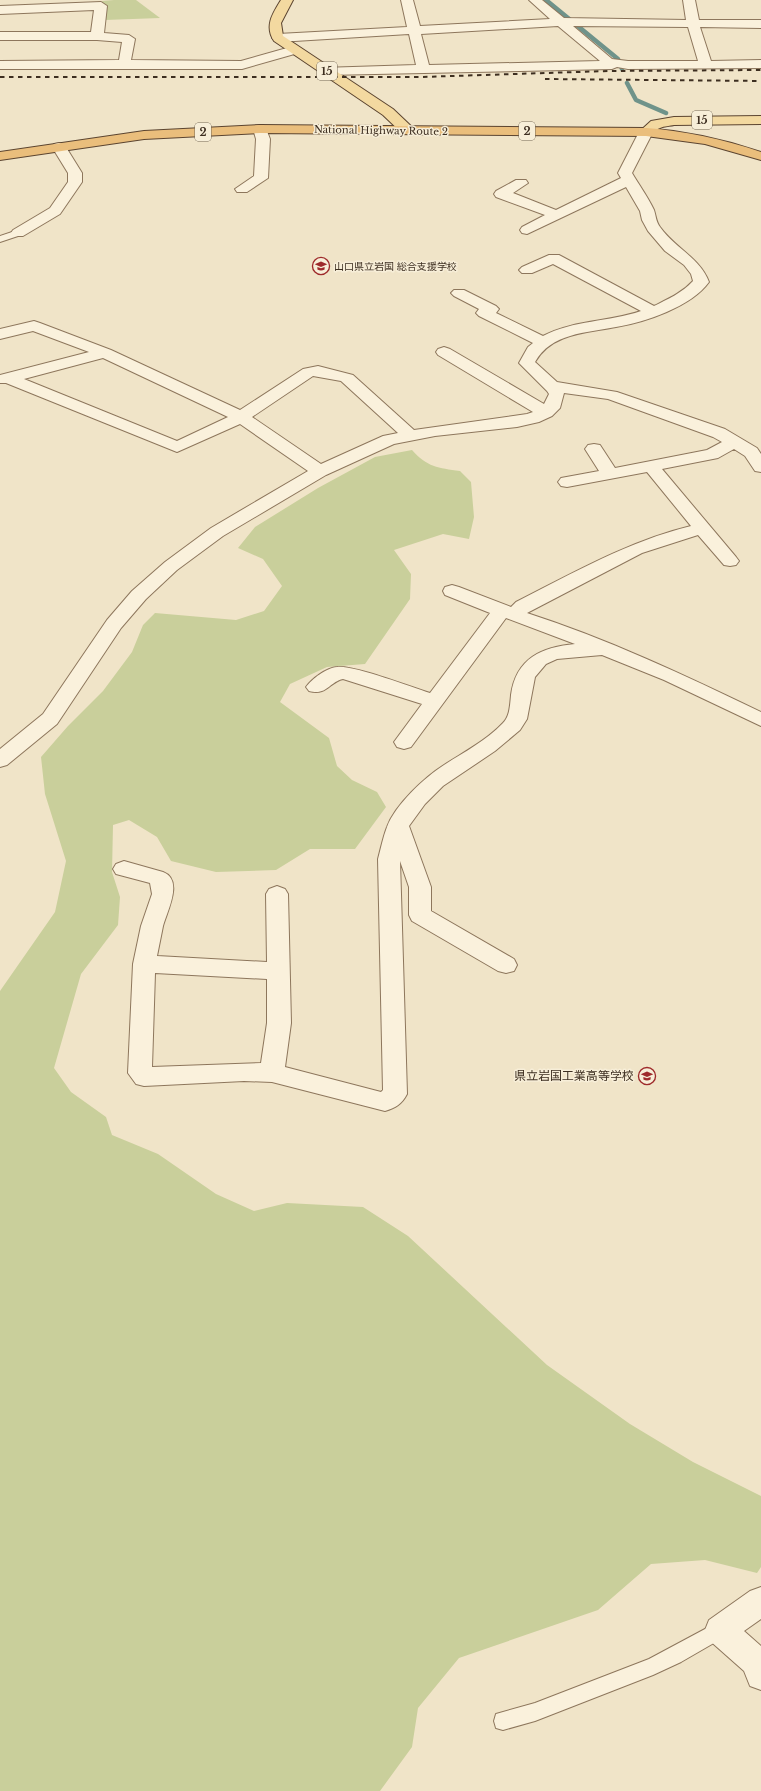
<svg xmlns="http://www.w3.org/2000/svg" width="761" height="1791" font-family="'Libre Baskerville','Noto Sans JP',serif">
	<rect width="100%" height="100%" fill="#f0e4c8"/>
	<!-- green -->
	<path fill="#c9cf9b" d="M 114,0 L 136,0 L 160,18 L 105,20 L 102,1 Z
		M 412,450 C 427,467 438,468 460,471 L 471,482 L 474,517 L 469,539 L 443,534 L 394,550 L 411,574 L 410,599 L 365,664 L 327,667 L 290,684 L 280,702 L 329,738 L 337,766 L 352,780 L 377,792 L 386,807 L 355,849 L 310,849 L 276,870 L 216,872 L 171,861 L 157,837 L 129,820 L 113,825 L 112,872 L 120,897 L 118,925 L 81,974 L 54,1068 L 71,1092 L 106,1117 L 112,1135 L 158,1154 L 216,1194 L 254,1211 L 287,1203 L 363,1207 L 408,1236 L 547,1365 L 630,1424 L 693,1462 L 761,1496 L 761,1567 L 757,1573 L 705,1560 L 651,1564 L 598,1610 L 459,1658 L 418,1708 L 412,1747 L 380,1791 L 0,1791 L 0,991 L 55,912 L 66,861 L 45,794 L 41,757 L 68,726 L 103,691 L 132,652 L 143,625 L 155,613 L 236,620 L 264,611 L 282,586 L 263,559 L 238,548 L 255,527 L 318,488 L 375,457 Z"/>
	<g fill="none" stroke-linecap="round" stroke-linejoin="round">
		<!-- stream -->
		<path stroke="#6f938a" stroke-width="4.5" d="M 546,0 L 618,59 L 622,69
			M 627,83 L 636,100 L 666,113"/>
		<!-- service casing -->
		<g stroke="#8d765c" stroke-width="2">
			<path id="service" d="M 18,230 L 21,231 L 21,235 L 0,242 L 0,236 Z
				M 720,1621 L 726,1624 L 729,1630 L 726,1636 L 681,1662 L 653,1675 L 535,1721 L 503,1730 L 496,1728 L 494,1721 L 496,1714 L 535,1703 L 649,1659 Z"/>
		</g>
		<!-- minor casing -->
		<g stroke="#8d765c" stroke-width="2">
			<path id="minor" d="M 401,0 L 413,0 L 420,26 L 550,19 L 529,0 L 542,0 L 564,18 L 686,20 L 683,0 L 695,0 L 699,20 L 761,20 L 761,28 L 700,27 L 711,61 L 761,60 L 761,68 L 628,69 L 617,67 L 612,69 L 326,75 L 321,74 L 320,71 L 321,68 L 416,65 L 409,34 L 278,42 L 272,38 L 278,34 L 407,27 ZM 558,26 L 600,61 L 429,65 L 421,34 ZM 573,26 L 688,27 L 698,61 L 628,61 L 612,59 Z
				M 101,2 L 107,6 L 104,33 L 129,35 L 135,39 L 131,60 L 241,61 L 294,46 L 300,50 L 298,53 L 242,69 L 0,69 L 0,61 L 119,60 L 122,42 L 97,40 L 0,40 L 0,32 L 91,32 L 94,10 L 0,14 L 0,6 Z
				M 260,125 L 265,126 L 270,139 L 268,178 L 247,192 L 237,192 L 235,189 L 254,176 L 256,139 L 253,129 L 255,126 Z
				M 646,128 L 651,129 L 653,132 L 632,173 C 639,185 648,197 654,210 C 656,216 656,222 660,227 C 675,248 700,258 709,282 C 691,307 645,322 616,327 C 586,333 551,333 535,362 L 557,382 L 617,392 L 725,429 L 757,448 L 761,454 L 761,472 L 755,471 L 745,456 L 734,449 L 718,458 L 662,469 L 736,557 L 739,561 L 736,565 L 730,566 L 724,565 L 698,535 L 642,553 L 527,613 C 608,639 684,675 761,712 L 761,726 L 664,680 L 602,655 L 557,659 L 546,664 L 535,677 L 527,719 L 520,730 L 495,751 L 443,786 L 425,804 L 409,826 L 431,887 L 431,911 L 514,959 L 517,965 L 514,971 L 506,973 L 498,971 L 412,921 L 409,915 L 409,887 L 400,861 L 407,1094 C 402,1104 395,1108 385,1111 L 272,1082 L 244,1081 L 144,1086 L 136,1084 L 128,1073 L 133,964 L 141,926 L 152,894 L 150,883 L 116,874 L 113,869 L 116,864 L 124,861 L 163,872 C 184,880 167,911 163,926 C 161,936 159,946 157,956 L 267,962 L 266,894 L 269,889 L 277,886 L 285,889 L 288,894 L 291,1023 L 285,1067 L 381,1092 L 383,1090 L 378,859 C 381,848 383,837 387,827 C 395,805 425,777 444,765 C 464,752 486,741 503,723 C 510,716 510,705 511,695 C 516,658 542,647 575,644 L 506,618 L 411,747 L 404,749 L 397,747 L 394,742 L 422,704 L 343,679 C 329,682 327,696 309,691 L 306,687 C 312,679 326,668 337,667 C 354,665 410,687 430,693 L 490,613 L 445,595 L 443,591 L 445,587 L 452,585 L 459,587 L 511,607 L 516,602 C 573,573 629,541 691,526 L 647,472 L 567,487 L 561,486 L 558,482 L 561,478 L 599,471 L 585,449 L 588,445 L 594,444 L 600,445 L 615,468 L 707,450 L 722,442 L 713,437 L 608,399 L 564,393 L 560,408 L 552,416 L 539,422 L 517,427 L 435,436 L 394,444 L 326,475 L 223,536 L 177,570 L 146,599 L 121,628 L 57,724 L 7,765 L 0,767 L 0,749 L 43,714 L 107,620 L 132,591 L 165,562 L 211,528 L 308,471 L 240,424 L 177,452 L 6,383 L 0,383 L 0,375 L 89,352 L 33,331 L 0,339 L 0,329 L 34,321 L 40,323 L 111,350 L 240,410 L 303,369 L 318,366 L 353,375 L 414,430 L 527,414 L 533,412 L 438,355 L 436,352 L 438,349 L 444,347 L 450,349 L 544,404 L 549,394 L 547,391 L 519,363 L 528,347 L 533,343 L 479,316 L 476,313 L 479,309 L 454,296 L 451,293 L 454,290 L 464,290 L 496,306 L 499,309 L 496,313 L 543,336 C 573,320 609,322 641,311 L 553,264 L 532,273 L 522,273 L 519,270 L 522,267 L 549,255 L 559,255 L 654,306 C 668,299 682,293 693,281 L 691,274 L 684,265 L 665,251 L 648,231 L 642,220 L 640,211 L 626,187 L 527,234 L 522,233 L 520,230 L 522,227 L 545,215 L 496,197 L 494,194 L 496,191 L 516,180 L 526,180 L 528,183 L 513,193 L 556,210 L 621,178 L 618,173 L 639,132 L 641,129 ZM 103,358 L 228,417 L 177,441 L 24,379 ZM 313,376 L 341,381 L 398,433 L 383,436 L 321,464 L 252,417 ZM 155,973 L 267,979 L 267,1023 L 261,1063 L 152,1067 Z
				M 59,143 L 64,144 L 82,173 L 82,182 L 60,214 L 23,236 L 13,236 L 11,233 L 13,230 L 50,208 L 68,182 L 68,173 L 52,147 L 54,144 Z
				M 761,1587 L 761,1619 L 744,1631 L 761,1646 L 761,1690 L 750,1686 L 744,1671 L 709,1640 L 705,1630 L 709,1620 L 750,1591 Z"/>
		</g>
		<!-- primary casing -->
		<g stroke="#5b4430" stroke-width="2">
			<path id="primary" d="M 281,0 L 293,0 L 281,23 L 283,36 L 393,109 L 413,128 L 415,131 L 413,134 L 403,134 L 383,115 L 274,41 C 264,26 273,13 281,0 Z
				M 761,116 L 761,124 L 674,125 C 670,126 664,126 660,128 C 652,131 651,137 641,135 L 639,132 L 651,121 L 674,117 Z"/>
		</g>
		<!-- trunk casing -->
		<g stroke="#5b4430" stroke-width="2">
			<path id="trunk" d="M 260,125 L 646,128 C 685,131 723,139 761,152 L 761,160 L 705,144 L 646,136 L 260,133 L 144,139 L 0,160 L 0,152 L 144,131 Z"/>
		</g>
		<!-- service -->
		<use href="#service" fill="#faf1dc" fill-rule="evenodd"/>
		<!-- minor -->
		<use href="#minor" fill="#faf1dc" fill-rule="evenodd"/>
		<!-- primary -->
		<use href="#primary" fill="#f3d9a0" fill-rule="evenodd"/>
		<!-- trunk -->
		<use href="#trunk" fill="#eabe7c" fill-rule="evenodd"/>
		<!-- rail -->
		<path stroke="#3d2e20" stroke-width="2" stroke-dasharray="4.5 4.5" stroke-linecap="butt" d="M 0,77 L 421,77 L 608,71 L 761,70
			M 545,79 L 761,81"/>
	</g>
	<!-- icons -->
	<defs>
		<g id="school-ring" transform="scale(0.9)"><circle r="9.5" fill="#f7eed8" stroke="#9e2a2b" stroke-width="1.5"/><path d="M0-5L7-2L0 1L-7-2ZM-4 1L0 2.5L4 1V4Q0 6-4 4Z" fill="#9e2a2b"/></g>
	</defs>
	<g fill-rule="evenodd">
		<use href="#school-ring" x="321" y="266"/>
		<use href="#school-ring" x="647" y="1076"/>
	</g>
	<g text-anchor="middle" stroke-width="3" stroke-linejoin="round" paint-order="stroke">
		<!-- far-street labels -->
		<g font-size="10" fill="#3d2e20" stroke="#f7eed8">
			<text transform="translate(381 130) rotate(1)" y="4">National Highway Route 2</text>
		</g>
		<!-- far-poi labels -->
		<g font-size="10" fill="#3d2e20" stroke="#f7eed8" text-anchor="start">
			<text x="334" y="270">山口県立岩国 総合支援学校</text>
		</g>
		<!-- shield labels -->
		<g fill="#f7eed8" stroke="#756857" stroke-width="1">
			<rect x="317" y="62" width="20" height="18" rx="3"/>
			<rect x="692" y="111" width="20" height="18" rx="3"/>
			<rect x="519" y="122" width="16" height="18" rx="3"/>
			<rect x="195" y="123" width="16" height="18" rx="3"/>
		</g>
		<g font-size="11" font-weight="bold" fill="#3d2e20">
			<text x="327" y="75">15</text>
			<text x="702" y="124">15</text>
			<text x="527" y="135">2</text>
			<text x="203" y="136">2</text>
		</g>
		<!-- poi labels -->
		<g font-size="12" fill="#3d2e20" stroke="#f7eed8" text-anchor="end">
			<text x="634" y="1080">県立岩国工業高等学校</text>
		</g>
	</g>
</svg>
